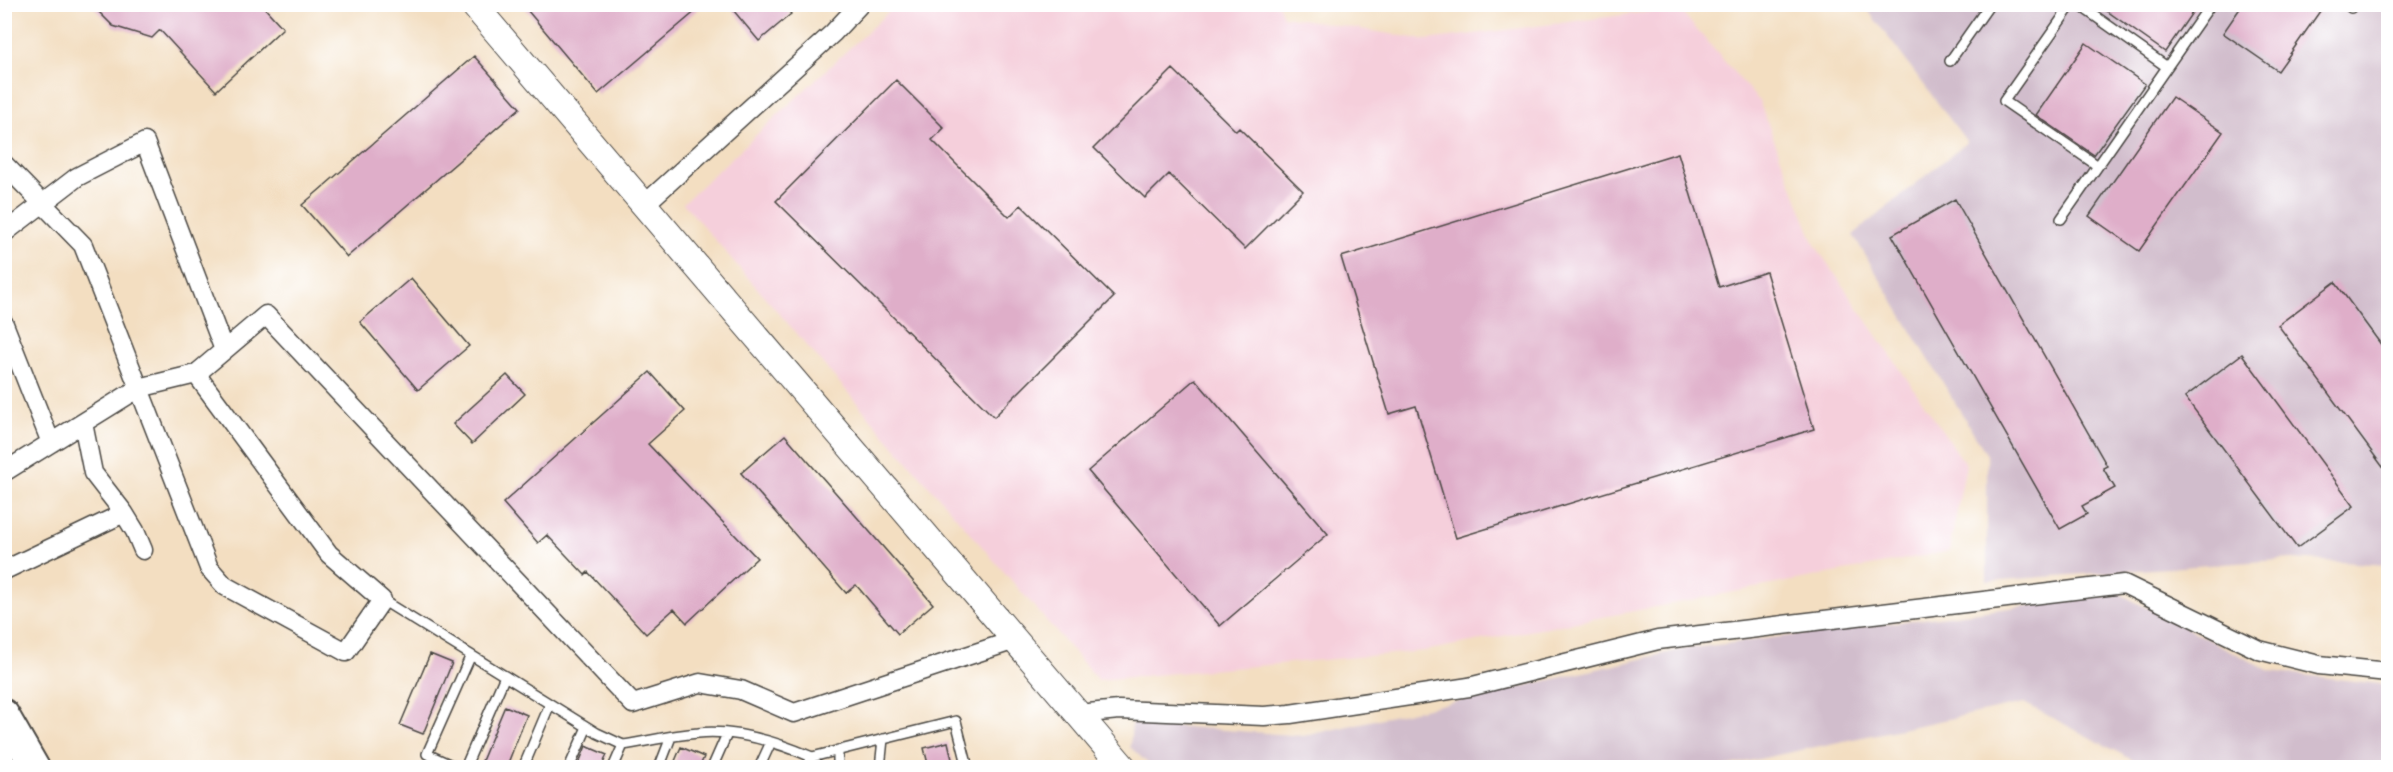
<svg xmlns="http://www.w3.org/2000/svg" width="2393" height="772" font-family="'Gochi Hand',sans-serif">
	<rect width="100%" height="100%" fill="#fff"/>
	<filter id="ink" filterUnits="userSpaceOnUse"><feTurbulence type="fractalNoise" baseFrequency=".0167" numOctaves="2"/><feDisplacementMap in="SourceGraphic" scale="12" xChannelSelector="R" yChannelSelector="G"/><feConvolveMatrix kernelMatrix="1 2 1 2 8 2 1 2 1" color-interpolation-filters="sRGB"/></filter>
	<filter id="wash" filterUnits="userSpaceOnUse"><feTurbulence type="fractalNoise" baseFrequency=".008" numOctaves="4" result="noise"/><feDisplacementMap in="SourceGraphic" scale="24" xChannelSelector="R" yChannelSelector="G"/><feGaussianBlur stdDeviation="1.35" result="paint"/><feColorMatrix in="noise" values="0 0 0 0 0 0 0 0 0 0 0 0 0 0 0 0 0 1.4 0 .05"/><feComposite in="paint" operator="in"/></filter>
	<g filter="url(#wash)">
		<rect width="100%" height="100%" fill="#f3dec1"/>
		<!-- built -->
		<path fill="#f5cfdb" d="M 896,5 L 1279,5 L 1283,16 L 1426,40 L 1678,8 L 1759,101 L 1815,245 L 1966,465 L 1949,551 L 1424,651 L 1098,680 L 683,203 Z"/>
		<!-- industrial -->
		<path fill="#d1bdcc" d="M 1864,5 L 2388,5 L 2388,565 L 2293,559 L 1987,581 L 1987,455 L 1853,235 L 1967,142 Z
			M 2120,594 L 2270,671 L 2388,685 L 2388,767 L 2146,767 L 2024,703 L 1716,768 L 1153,768 L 1130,747 L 1132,723 L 1304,736 L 1685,649 Z"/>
		<g id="blocks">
			<!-- building -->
			<path fill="#dfaec9" d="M 91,4 L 261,4 L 283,28 L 216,91 L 160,30 L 152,38 L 113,26 Z
				M 522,4 L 704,4 L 598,94 Z
				M 728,4 L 783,4 L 791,14 L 759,41 Z
				M 2097,4 L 2198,4 L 2165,52 Z
				M 2243,4 L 2325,4 L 2278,71 L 2223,33 Z
				M 2086,43 L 2145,84 L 2094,155 L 2036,115 Z
				M 474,56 L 520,108 L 347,257 L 302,205 Z
				M 1173,69 L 1236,131 L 1239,128 L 1303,191 L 1245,249 L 1169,174 L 1145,198 L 1094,148 Z
				M 896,80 L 944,128 L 932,140 L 1009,217 L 1021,205 L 1114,297 L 994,417 L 776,201 Z
				M 2172,97 L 2223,132 L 2139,251 L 2089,216 Z
				M 1678,153 L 1719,287 L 1766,272 L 1814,429 L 1456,538 L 1416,406 L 1389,414 L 1341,257 Z
				M 1955,199 L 2107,466 L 2103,468 L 2115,488 L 2082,506 L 2087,514 L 2060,529 L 1892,235 Z
				M 411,278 L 469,346 L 418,390 L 360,322 Z
				M 2335,282 L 2388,354 L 2388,474 L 2278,325 Z
				M 2242,354 L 2354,506 L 2297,548 L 2185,397 Z
				M 650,372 L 685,411 L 648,444 L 757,558 L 687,623 L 674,609 L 646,634 L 588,572 L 585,575 L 547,535 L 538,543 L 503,503 Z
				M 507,375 L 525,394 L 472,444 L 453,424 Z
				M 1195,379 L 1328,534 L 1220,626 L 1088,471 Z
				M 785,435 L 933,604 L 898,634 L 856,585 L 846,593 L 741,473 Z
				M 430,654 L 452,663 L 423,734 L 400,725 Z
				M 505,706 L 527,715 L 506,768 L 479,768 Z
				M 948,742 L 954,768 L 929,768 L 924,748 Z
				M 586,746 L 607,755 L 601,768 L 577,768 Z
				M 681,747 L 704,757 L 699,768 L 672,768 Z"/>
		</g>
	</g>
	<g filter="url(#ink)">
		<use href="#blocks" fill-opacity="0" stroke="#494642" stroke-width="1.5"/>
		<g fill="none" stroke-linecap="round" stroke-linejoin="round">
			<!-- lane casing -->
			<g stroke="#494642" stroke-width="12">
				<path id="lane" d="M 2072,4 L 2004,101 L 2098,166
					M 2078,4 L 2167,67
					M 2347,4 L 2351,8
					M 1950,61 L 1990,4
					M 2061,219 L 2211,4
					M 382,600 L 597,733 L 623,745
					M 812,757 L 956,721 L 968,768
					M 458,768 L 427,754 L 471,655
					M 465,768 L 505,676
					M 523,768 L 550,704
					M 569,768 L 587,727
					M 613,768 L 623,745 C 648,741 673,735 698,733 C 737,729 777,742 812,757 L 807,768
					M 659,768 L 671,737
					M 712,768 L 727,734
					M 759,768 L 771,742
					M 838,768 L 838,750
					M 880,768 L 883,739"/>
			</g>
			<!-- street casing -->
			<g stroke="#494642" stroke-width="21">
				<path id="street" d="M 4,164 L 83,245 L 209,568 L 225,586 L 346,652 L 382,600 L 329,554 L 196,374
					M 644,205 L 833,33 L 860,4
					M 4,233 L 77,177 L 145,142 L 224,350
					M 4,324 L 51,443
					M 83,423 L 93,473 L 124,513 L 135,531 L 143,550
					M 4,472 L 139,388 L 196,374 L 266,315 L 633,704 L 700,683 L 741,690 L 794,713 L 1015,640
					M 7,569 L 124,513
					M 1078,714 L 1119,710 L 1264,716 L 1290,714 L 1469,687 L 1658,640 L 2124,584 L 2259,650 L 2319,665 L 2388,672"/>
			</g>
			<!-- secondary casing -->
			<g stroke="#494642" stroke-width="28">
				<path id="secondary" d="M 473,4 L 1124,768"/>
			</g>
			<!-- primary casing -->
			<g stroke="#494642" stroke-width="32">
				<path id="primary" d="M 4,714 L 35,768"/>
			</g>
			<!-- lane -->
			<use href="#lane" stroke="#fff" stroke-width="9"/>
			<!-- street -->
			<use href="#street" stroke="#fff" stroke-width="18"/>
			<!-- secondary -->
			<use href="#secondary" stroke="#fff" stroke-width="26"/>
			<!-- primary -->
			<use href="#primary" stroke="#fff" stroke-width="28"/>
		</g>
	</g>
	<!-- margin -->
	<rect width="2393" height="772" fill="none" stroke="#fff" stroke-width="24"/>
</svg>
